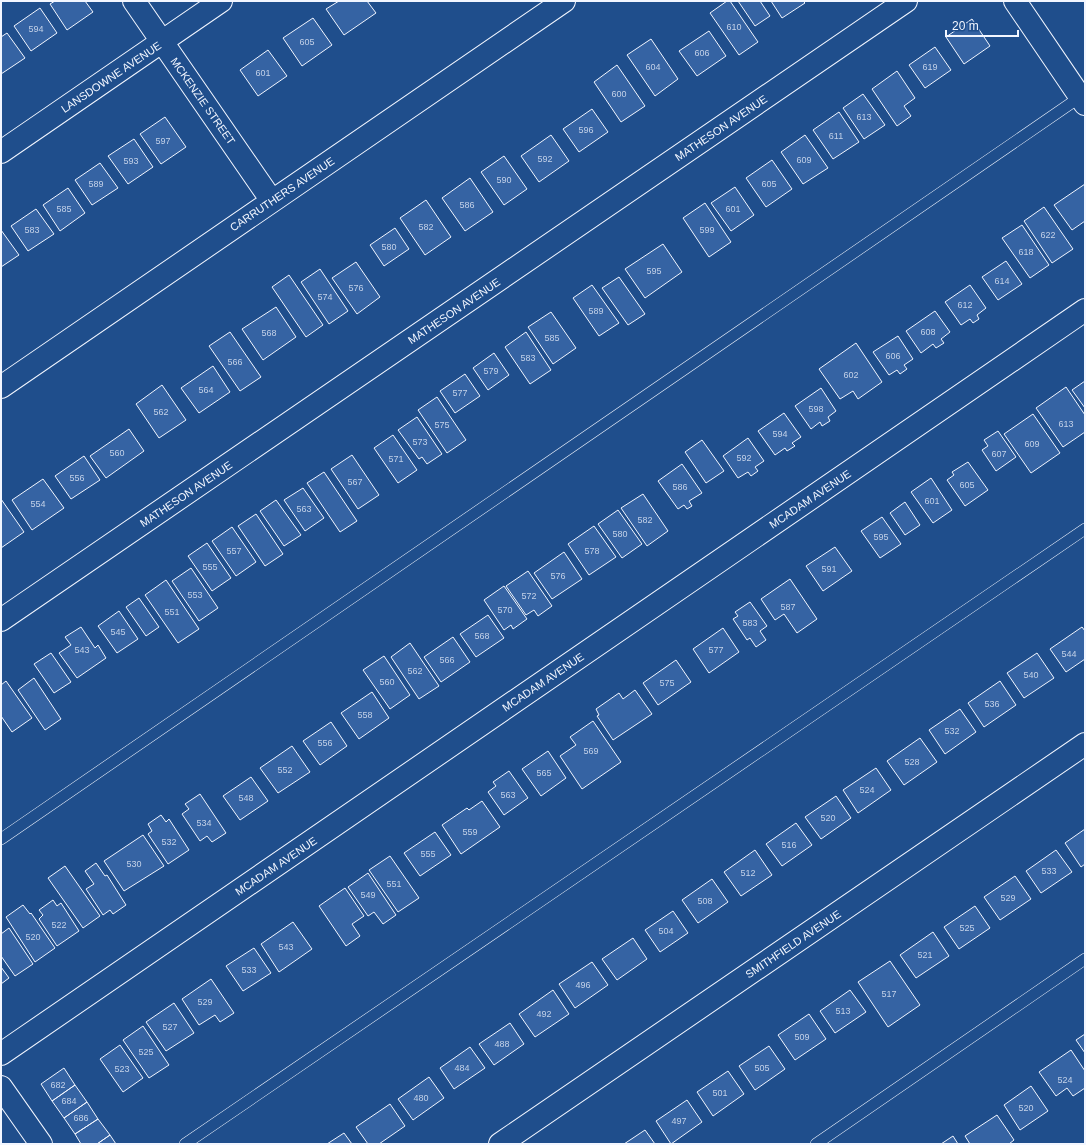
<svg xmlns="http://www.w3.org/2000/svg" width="1086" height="1145" font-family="Helvetica,sans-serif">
	<rect width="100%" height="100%" fill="#1f4e8c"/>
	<!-- building -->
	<path fill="#3563a3" stroke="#f2f6ff" d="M 55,1 L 85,1 L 93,12 L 67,30 L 50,4 Z
		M 339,1 L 367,1 L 376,13 L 344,35 L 326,9 Z
		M 727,1 L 730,1 L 758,42 L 739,55 L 710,13 Z
		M 738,1 L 760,1 L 770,16 L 755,26 Z
		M 771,1 L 803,1 L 805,3 L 782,18 Z
		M 40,8 L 57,33 L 31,51 L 14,26 Z
		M 313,18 L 332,45 L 302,66 L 283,38 Z
		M 972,19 L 990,46 L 964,64 L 946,37 Z
		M 709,31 L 726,56 L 697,76 L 679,51 Z
		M 7,33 L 25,58 L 1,74 L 1,37 Z
		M 651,39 L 678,79 L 655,96 L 627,55 Z
		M 935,47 L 951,70 L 925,88 L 909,65 Z
		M 268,50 L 287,76 L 258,96 L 240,70 Z
		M 617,65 L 645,106 L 621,122 L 594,82 Z
		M 897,71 L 915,98 L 904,106 L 911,116 L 897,126 L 872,89 Z
		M 863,94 L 885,125 L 864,139 L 843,108 Z
		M 592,109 L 608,132 L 579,152 L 563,129 Z
		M 839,112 L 859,142 L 833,159 L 813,130 Z
		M 165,117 L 186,147 L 161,164 L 140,134 Z
		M 551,135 L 569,161 L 539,182 L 521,156 Z
		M 805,135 L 828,168 L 803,184 L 781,152 Z
		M 134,139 L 153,167 L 128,184 L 108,156 Z
		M 504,156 L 527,189 L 504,205 L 481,172 Z
		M 772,160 L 792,189 L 766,207 L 746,178 Z
		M 100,163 L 118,188 L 92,205 L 75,180 Z
		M 470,178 L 493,212 L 465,231 L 442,198 Z
		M 1085,184 L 1085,221 L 1072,230 L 1054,205 Z
		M 735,187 L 754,215 L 731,231 L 711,203 Z
		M 68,188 L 85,213 L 60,231 L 43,205 Z
		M 426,200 L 451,237 L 425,255 L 400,218 Z
		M 705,203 L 731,242 L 709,257 L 683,218 Z
		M 1044,207 L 1073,249 L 1052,263 L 1024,221 Z
		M 36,209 L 54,234 L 28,251 L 11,226 Z
		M 1022,225 L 1049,265 L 1030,278 L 1002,238 Z
		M 395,228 L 409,249 L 384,266 L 370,245 Z
		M 1,230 L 19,255 L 1,267 Z
		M 663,244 L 682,272 L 645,298 L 625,269 Z
		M 1006,261 L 1022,284 L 998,300 L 982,277 Z
		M 356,262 L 380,297 L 357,314 L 332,278 Z
		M 320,269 L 348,311 L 329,324 L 301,282 Z
		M 289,275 L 323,325 L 306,337 L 272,287 Z
		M 619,277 L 645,314 L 628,325 L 602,288 Z
		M 592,285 L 619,323 L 599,336 L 573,298 Z
		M 970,285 L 986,308 L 977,315 L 979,319 L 973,323 L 970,319 L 961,325 L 945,302 Z
		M 276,307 L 296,337 L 263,360 L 242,329 Z
		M 935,311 L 950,332 L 941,339 L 944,343 L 936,348 L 933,344 L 921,353 L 906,331 Z
		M 551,312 L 576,348 L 553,364 L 528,327 Z
		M 230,332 L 261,377 L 240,391 L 209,346 Z
		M 526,332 L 551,370 L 530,384 L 505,347 Z
		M 898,336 L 913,359 L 904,365 L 907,369 L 900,374 L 897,370 L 889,375 L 873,352 Z
		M 856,343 L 882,382 L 858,399 L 853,391 L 840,399 L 819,369 Z
		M 494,353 L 509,375 L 488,390 L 473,368 Z
		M 213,366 L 230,392 L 199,413 L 181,388 Z
		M 465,374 L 480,396 L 455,413 L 440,391 Z
		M 1085,381 L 1085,408 L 1072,390 Z
		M 162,385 L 186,420 L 159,438 L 136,404 Z
		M 1066,387 L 1085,415 L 1085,432 L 1063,447 L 1036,408 Z
		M 821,388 L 836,411 L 828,417 L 830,421 L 822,426 L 820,422 L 811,429 L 795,406 Z
		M 437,397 L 466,440 L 447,453 L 418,410 Z
		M 784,413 L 801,437 L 792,443 L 795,446 L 787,451 L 785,448 L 775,455 L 758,431 Z
		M 1033,414 L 1060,453 L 1031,473 L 1004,434 Z
		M 417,417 L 442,454 L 427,464 L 422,457 L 419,459 L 398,430 Z
		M 129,429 L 144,451 L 106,478 L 90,456 Z
		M 998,431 L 1016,457 L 996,471 L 982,450 L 988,446 L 984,440 Z
		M 393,435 L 417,470 L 398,483 L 374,448 Z
		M 748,438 L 764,461 L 755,467 L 758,471 L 751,476 L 748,472 L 738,478 L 723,456 Z
		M 702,440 L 724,471 L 706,483 L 685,452 Z
		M 352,455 L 379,495 L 358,509 L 331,469 Z
		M 84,456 L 100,480 L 71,499 L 55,476 Z
		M 968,462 L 988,490 L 965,506 L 947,480 L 954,475 L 952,472 Z
		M 682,464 L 702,493 L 689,501 L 692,506 L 687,509 L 684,505 L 678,509 L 658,481 Z
		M 324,472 L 357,521 L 340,532 L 307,483 Z
		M 931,478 L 952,510 L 933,523 L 911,492 Z
		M 43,479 L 64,508 L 32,530 L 12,500 Z
		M 303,488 L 324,518 L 305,531 L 284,500 Z
		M 643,494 L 668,531 L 647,546 L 621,508 Z
		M 1,499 L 24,532 L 1,548 Z
		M 276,500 L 301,535 L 284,546 L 260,511 Z
		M 905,502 L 920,525 L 905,535 L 890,513 Z
		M 618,510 L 642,544 L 622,558 L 598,524 Z
		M 256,514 L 283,554 L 265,566 L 238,526 Z
		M 882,517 L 901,544 L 880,558 L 861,531 Z
		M 594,526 L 616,557 L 589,575 L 568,544 Z
		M 232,527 L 256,562 L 236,576 L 212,541 Z
		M 207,543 L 231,578 L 212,591 L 188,556 Z
		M 835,547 L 852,571 L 823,591 L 806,566 Z
		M 564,552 L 582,579 L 552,599 L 534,573 Z
		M 191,568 L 218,608 L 199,621 L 172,581 Z
		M 528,571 L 552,606 L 538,616 L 534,610 L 526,615 L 506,586 Z
		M 790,579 L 817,619 L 797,633 L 784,614 L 775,620 L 761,599 Z
		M 166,580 L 199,629 L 178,643 L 145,595 Z
		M 504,586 L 527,619 L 513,629 L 511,625 L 504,630 L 484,600 Z
		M 139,598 L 159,627 L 146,636 L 126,607 Z
		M 750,602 L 767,626 L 760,631 L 766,640 L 756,647 L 750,638 L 747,640 L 733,619 L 738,616 L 735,612 Z
		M 119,611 L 138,639 L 117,653 L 98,626 Z
		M 488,615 L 504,638 L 476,657 L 460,634 Z
		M 81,627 L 95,648 L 98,645 L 106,658 L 77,678 L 59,653 L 71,645 L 65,637 Z
		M 1082,627 L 1085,631 L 1085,659 L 1066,672 L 1050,649 Z
		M 723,628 L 739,652 L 709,673 L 693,649 Z
		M 453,637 L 470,662 L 441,682 L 424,657 Z
		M 410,643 L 439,686 L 419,699 L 391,657 Z
		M 51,653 L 71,682 L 54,693 L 34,664 Z
		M 1037,653 L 1054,678 L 1024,698 L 1007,673 Z
		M 384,656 L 410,695 L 390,709 L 363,670 Z
		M 676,660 L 691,682 L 658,705 L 643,683 Z
		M 34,678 L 61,719 L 45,730 L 18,690 Z
		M 6,681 L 32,718 L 12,732 L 1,716 L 1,685 Z
		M 1000,681 L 1016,705 L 984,727 L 968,703 Z
		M 635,690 L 652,714 L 613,740 L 597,716 L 599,715 L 596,709 L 619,693 L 623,699 Z
		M 372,692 L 389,718 L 359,739 L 341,713 Z
		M 960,709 L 976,732 L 945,754 L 929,730 Z
		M 593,721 L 621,762 L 582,789 L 560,756 L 576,745 L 570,737 Z
		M 331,722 L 347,746 L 320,765 L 303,741 Z
		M 920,738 L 937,762 L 904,785 L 887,761 Z
		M 292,746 L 310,772 L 278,793 L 260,768 Z
		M 548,751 L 566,778 L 541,796 L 522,769 Z
		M 876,768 L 891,790 L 858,813 L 843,790 Z
		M 509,771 L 528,798 L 504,815 L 488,792 L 496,786 L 493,782 Z
		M 251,777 L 268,801 L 240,820 L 223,796 Z
		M 200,794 L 226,833 L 212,842 L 207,836 L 200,841 L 182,814 L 189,809 L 185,804 Z
		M 836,796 L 851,818 L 821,839 L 805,817 Z
		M 482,801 L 500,827 L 461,854 L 442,825 L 467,808 L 469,810 Z
		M 161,815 L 166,822 L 169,819 L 189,850 L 168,864 L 148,834 L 152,831 L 148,824 Z
		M 796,823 L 812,845 L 782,866 L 766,844 Z
		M 1085,829 L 1085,864 L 1081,867 L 1065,843 Z
		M 435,832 L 451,855 L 420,876 L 404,853 Z
		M 143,835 L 164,866 L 124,891 L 104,861 Z
		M 755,850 L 772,875 L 741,896 L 724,872 Z
		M 1056,850 L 1072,872 L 1041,893 L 1026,871 Z
		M 390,856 L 419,898 L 398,912 L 369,870 Z
		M 96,863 L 105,876 L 107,875 L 126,905 L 113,914 L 110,910 L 103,915 L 86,889 L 94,884 L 85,871 Z
		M 65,866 L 100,916 L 83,928 L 48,878 Z
		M 368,873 L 396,915 L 383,924 L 374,912 L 368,916 L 348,887 Z
		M 1015,876 L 1031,899 L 1000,920 L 984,897 Z
		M 712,879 L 728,902 L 698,923 L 682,900 Z
		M 345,888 L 364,916 L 352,924 L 360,936 L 346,946 L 319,906 Z
		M 53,900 L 57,906 L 61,903 L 79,931 L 57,946 L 39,919 L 43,915 L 39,910 Z
		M 23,905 L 30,914 L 31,913 L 55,948 L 35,962 L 6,917 Z
		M 975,906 L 990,928 L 959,949 L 944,927 Z
		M 673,911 L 688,933 L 660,952 L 645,930 Z
		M 293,922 L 312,949 L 279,972 L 261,944 Z
		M 9,928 L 33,964 L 15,976 L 1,956 L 1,934 Z
		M 933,932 L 949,956 L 916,978 L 900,955 Z
		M 633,938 L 647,959 L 617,980 L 602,959 Z
		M 254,948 L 271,973 L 243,991 L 226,966 Z
		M 890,961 L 920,1005 L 888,1027 L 858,982 Z
		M 592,962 L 608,985 L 575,1008 L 559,984 Z
		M 1,967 L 9,978 L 1,984 Z
		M 211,979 L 234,1013 L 220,1022 L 215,1015 L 199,1025 L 182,999 Z
		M 553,990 L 569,1014 L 535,1037 L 519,1014 Z
		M 850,990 L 866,1012 L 835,1033 L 820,1011 Z
		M 174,1003 L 194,1033 L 166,1051 L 146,1022 Z
		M 809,1014 L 826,1039 L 795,1060 L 778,1035 Z
		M 510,1023 L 524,1044 L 494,1065 L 479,1044 Z
		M 143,1026 L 169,1065 L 149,1078 L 123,1040 Z
		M 1085,1034 L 1085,1053 L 1076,1040 Z
		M 120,1045 L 143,1078 L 123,1092 L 100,1059 Z
		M 769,1046 L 785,1069 L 755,1090 L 739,1066 Z
		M 470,1047 L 485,1068 L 454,1089 L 440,1068 Z
		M 1071,1050 L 1085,1071 L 1085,1088 L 1073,1096 L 1067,1088 L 1056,1096 L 1039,1072 Z
		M 64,1068 L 75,1085 L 52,1101 L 41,1084 Z
		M 728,1071 L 744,1094 L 713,1116 L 697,1092 Z
		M 429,1077 L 444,1098 L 413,1120 L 398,1099 Z
		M 75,1085 L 87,1102 L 64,1118 L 52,1101 Z
		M 1031,1086 L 1048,1111 L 1020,1130 L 1004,1105 Z
		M 687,1100 L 702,1122 L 671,1144 L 656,1121 Z
		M 87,1102 L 98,1119 L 75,1134 L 64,1118 Z
		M 390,1104 L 405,1126 L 379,1144 L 368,1144 L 356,1127 Z
		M 997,1115 L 1014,1140 L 1009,1144 L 970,1144 L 965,1136 Z
		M 98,1119 L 110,1135 L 97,1144 L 81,1144 L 75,1134 Z
		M 645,1130 L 655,1144 L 624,1144 Z
		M 344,1133 L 352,1144 L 327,1144 Z
		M 110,1135 L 116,1144 L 97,1144 Z
		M 953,1136 L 958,1144 L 941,1144 Z"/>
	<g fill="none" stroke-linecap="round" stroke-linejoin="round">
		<!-- service casing -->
		<g stroke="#f2f6ff" stroke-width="12">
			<path id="service" d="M 1,839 L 1083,95
				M 185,1144 L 1085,529
				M 816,1144 L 1085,959"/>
		</g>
		<!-- minor casing -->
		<g stroke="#f2f6ff" stroke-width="24">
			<path id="minor" d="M 134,1 L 272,201
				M 1015,1 L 1085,104
				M 1,152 L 221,1
				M 1,387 L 564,1
				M 1,620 L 906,1
				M 1,1054 L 1085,310
				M 500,1144 L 1085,744"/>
		</g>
		<!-- secondary casing -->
		<g stroke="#f2f6ff" stroke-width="24">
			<path id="secondary" d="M 1,1087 L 41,1144"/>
		</g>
		<!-- service -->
		<use href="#service" stroke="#1f4e8c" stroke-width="11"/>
		<!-- minor -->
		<use href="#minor" stroke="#1f4e8c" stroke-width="22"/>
		<!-- secondary -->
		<use href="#secondary" stroke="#1f4e8c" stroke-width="22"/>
	</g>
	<g text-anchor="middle" stroke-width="3" stroke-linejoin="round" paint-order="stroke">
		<!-- number labels -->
		<g font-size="9" fill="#c3d1e8">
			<text x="734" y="30">610</text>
			<text x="36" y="32">594</text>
			<text x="307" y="45">605</text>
			<text x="702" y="56">606</text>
			<text x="653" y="70">604</text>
			<text x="930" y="70">619</text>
			<text x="263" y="76">601</text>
			<text x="619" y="97">600</text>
			<text x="864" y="120">613</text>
			<text x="586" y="133">596</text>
			<text x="836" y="139">611</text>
			<text x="163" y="144">597</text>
			<text x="545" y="162">592</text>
			<text x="804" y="163">609</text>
			<text x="131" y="164">593</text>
			<text x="504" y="183">590</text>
			<text x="96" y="187">589</text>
			<text x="769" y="187">605</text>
			<text x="467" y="208">586</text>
			<text x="64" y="212">585</text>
			<text x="733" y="212">601</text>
			<text x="426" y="230">582</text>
			<text x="32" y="233">583</text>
			<text x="707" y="233">599</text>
			<text x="1048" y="238">622</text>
			<text x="389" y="250">580</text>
			<text x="1026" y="255">618</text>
			<text x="654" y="274">595</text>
			<text x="1002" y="284">614</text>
			<text x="356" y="291">576</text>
			<text x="325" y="300">574</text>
			<text x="965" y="308">612</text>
			<text x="596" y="314">589</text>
			<text x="928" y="335">608</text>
			<text x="269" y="336">568</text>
			<text x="552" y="341">585</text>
			<text x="893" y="359">606</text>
			<text x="528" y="361">583</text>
			<text x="235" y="365">566</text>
			<text x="491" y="374">579</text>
			<text x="851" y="378">602</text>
			<text x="206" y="393">564</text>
			<text x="460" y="396">577</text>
			<text x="816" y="412">598</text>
			<text x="161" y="415">562</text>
			<text x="1066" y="427">613</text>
			<text x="442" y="428">575</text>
			<text x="780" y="437">594</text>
			<text x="420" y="445">573</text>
			<text x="1032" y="447">609</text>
			<text x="117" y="456">560</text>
			<text x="999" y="457">607</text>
			<text x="744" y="461">592</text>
			<text x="396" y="462">571</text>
			<text x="77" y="481">556</text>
			<text x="355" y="485">567</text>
			<text x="967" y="488">605</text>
			<text x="680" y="490">586</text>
			<text x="932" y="504">601</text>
			<text x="38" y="507">554</text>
			<text x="304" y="512">563</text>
			<text x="645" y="523">582</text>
			<text x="620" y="537">580</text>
			<text x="881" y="540">595</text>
			<text x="234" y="554">557</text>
			<text x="592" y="554">578</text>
			<text x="210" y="570">555</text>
			<text x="829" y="572">591</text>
			<text x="558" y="579">576</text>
			<text x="195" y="598">553</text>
			<text x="529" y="599">572</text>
			<text x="788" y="610">587</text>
			<text x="505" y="613">570</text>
			<text x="172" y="615">551</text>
			<text x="750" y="626">583</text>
			<text x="118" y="635">545</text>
			<text x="482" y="639">568</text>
			<text x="82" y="653">543</text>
			<text x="716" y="653">577</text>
			<text x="1069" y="657">544</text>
			<text x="447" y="663">566</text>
			<text x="415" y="674">562</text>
			<text x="1031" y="678">540</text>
			<text x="387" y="685">560</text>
			<text x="667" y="686">575</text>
			<text x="992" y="707">536</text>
			<text x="365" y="718">558</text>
			<text x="952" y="734">532</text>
			<text x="325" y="746">556</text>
			<text x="591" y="754">569</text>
			<text x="912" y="765">528</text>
			<text x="285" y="773">552</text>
			<text x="544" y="776">565</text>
			<text x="867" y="793">524</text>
			<text x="508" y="798">563</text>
			<text x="246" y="801">548</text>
			<text x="828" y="821">520</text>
			<text x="204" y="826">534</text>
			<text x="470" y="835">559</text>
			<text x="169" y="845">532</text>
			<text x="789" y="848">516</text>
			<text x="428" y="857">555</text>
			<text x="134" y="867">530</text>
			<text x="1049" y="874">533</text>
			<text x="748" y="876">512</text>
			<text x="394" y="887">551</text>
			<text x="368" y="898">549</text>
			<text x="1008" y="901">529</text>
			<text x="705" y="904">508</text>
			<text x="59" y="928">522</text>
			<text x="967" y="931">525</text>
			<text x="666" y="934">504</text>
			<text x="33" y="940">520</text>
			<text x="286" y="950">543</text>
			<text x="925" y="958">521</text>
			<text x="249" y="973">533</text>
			<text x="583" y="988">496</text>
			<text x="889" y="997">517</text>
			<text x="205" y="1005">529</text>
			<text x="843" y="1014">513</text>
			<text x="544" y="1017">492</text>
			<text x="170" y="1030">527</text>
			<text x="802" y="1040">509</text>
			<text x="502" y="1047">488</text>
			<text x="146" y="1055">525</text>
			<text x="462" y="1071">484</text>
			<text x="762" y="1071">505</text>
			<text x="122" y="1072">523</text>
			<text x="1065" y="1083">524</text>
			<text x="58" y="1088">682</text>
			<text x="720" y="1096">501</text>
			<text x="421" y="1101">480</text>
			<text x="69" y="1104">684</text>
			<text x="1026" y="1111">520</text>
			<text x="81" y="1121">686</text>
			<text x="679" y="1124">497</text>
		</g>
		<!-- street labels -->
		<g font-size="11" fill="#f2f6ff" stroke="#1f4e8c">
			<text transform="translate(111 77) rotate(-34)" y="4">LANSDOWNE AVENUE</text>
			<text transform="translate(203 101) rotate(55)" y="4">MCKENZIE STREET</text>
			<text transform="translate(721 128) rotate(-34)" y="4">MATHESON AVENUE</text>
			<text transform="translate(282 194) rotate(-34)" y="4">CARRUTHERS AVENUE</text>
			<text transform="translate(454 311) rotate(-34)" y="4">MATHESON AVENUE</text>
			<text transform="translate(186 494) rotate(-34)" y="4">MATHESON AVENUE</text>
			<text transform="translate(810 499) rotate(-34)" y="4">MCADAM AVENUE</text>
			<text transform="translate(543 682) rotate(-34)" y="4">MCADAM AVENUE</text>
			<text transform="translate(276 866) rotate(-34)" y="4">MCADAM AVENUE</text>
			<text transform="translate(793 944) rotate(-34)" y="4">SMITHFIELD AVENUE</text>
		</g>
	</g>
	<!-- border -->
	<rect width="1086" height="1145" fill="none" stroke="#f2f6ff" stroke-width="4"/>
	<!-- scale -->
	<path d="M946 30v6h72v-6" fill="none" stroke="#f2f6ff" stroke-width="2"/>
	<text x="952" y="30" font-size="12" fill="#f2f6ff" stroke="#1f4e8c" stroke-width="3" paint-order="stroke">20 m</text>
</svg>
